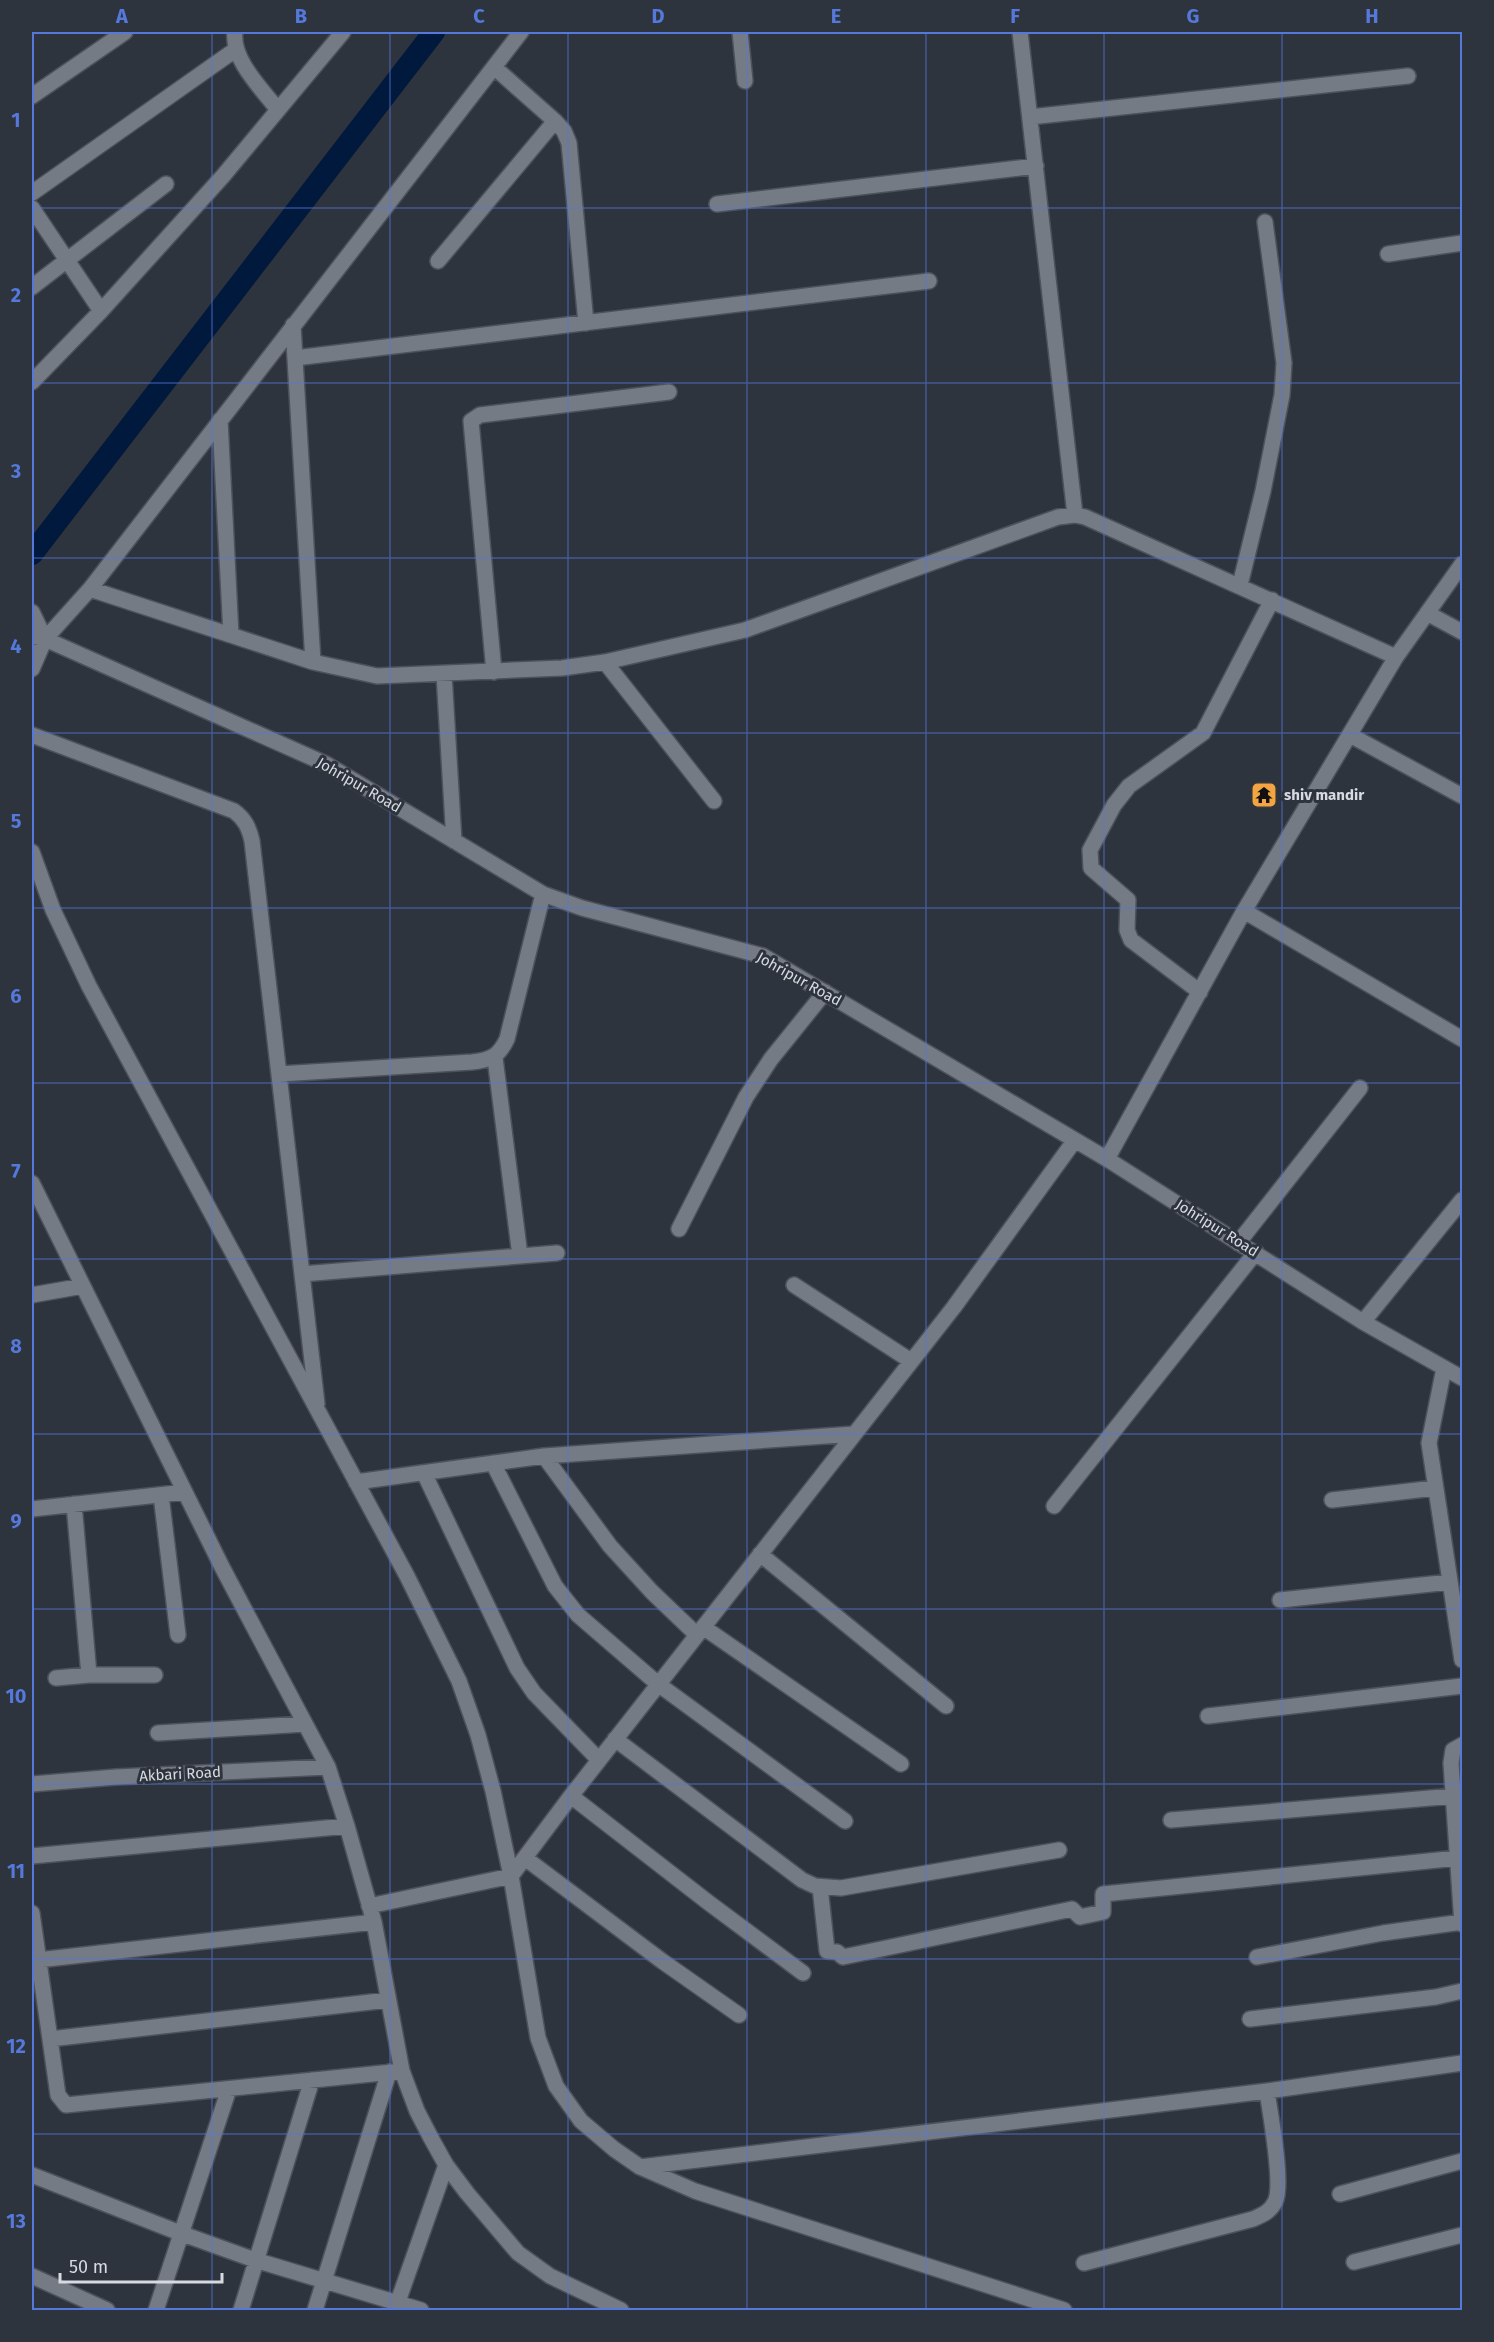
<svg xmlns="http://www.w3.org/2000/svg" width="1494" height="2342" font-family="'Fira Sans',sans-serif">
	<rect width="100%" height="100%" fill="#2e343d"/>
	<g fill="none" stroke-linecap="round" stroke-linejoin="round">
		<!-- canal -->
		<path stroke="#01193c" stroke-width="22" d="M 32,554 L 434,32"/>
		<!-- minor casing -->
		<g stroke="#4d5159" stroke-width="18">
			<path id="minor" d="M 235,32 C 231,59 262,89 278,110
				M 740,32 L 745,81
				M 1020,32 L 1075,515
				M 494,67 L 555,121 L 564,131 L 569,143 L 586,323
				M 32,96 L 125,32
				M 1030,117 L 1408,76
				M 32,193 L 235,50
				M 717,204 L 1036,166
				M 32,208 L 101,311
				M 1388,254 L 1462,243
				M 438,261 L 555,121
				M 32,287 L 166,184
				M 293,325 L 313,662
				M 295,358 L 929,281
				M 32,382 L 101,311 L 223,176 L 343,32
				M 220,420 L 231,635
				M 1240,585 L 1263,491 L 1282,395 L 1284,363 L 1265,222
				M 90,589 L 313,662 L 377,676 L 562,668 L 605,662 L 745,630 L 1058,517 L 1075,515 L 1085,517 L 1396,657
				M 32,612 L 45,639
				M 1427,613 L 1462,632
				M 32,636 L 45,639 L 326,764 L 543,894 L 582,908 L 763,956 L 1107,1159 L 1363,1322 L 1462,1378
				M 605,662 L 714,801
				M 32,669 L 45,639 L 90,589 L 521,32
				M 494,672 L 471,421 L 480,415 L 669,392
				M 444,674 L 454,841
				M 32,735 L 234,811 C 245,819 249,828 252,841 L 317,1404
				M 1350,735 L 1462,796
				M 32,852 L 53,910 L 89,986 L 407,1576 L 459,1681 L 478,1735 L 493,1791 L 511,1876 L 538,2038 L 556,2086 L 581,2121 L 614,2149 L 640,2167 L 695,2191 L 1064,2310
				M 1244,911 L 1462,1039
				M 1200,992 L 1131,940 L 1127,930 L 1128,900 L 1091,868 L 1090,850 L 1114,805 L 1129,786 L 1203,733 L 1272,600
				M 495,1058 L 520,1256
				M 279,1074 L 472,1062 C 491,1060 499,1056 507,1039 L 543,894
				M 1107,1159 L 1244,911 L 1396,657 L 1462,564
				M 32,1183 L 222,1567 L 328,1767 L 347,1826 L 374,1922 L 402,2071 L 417,2111 L 431,2138 L 446,2165 L 467,2193 L 518,2253 L 550,2276 L 621,2310
				M 679,1229 L 746,1097 L 771,1059 L 825,992
				M 1238,1243 L 1360,1088
				M 302,1274 L 557,1253
				M 794,1285 L 911,1361
				M 32,1295 L 83,1286
				M 1363,1322 L 1462,1200
				M 1444,1368 L 1429,1443 L 1462,1660
				M 544,1456 L 610,1546 L 652,1592 L 697,1635
				M 493,1463 L 555,1586 L 578,1615 L 658,1684 L 845,1821
				M 424,1473 L 517,1668 L 534,1693 L 599,1760
				M 356,1482 L 544,1456 L 854,1434
				M 161,1495 L 178,1635
				M 1332,1500 L 1435,1488
				M 74,1504 L 89,1675
				M 1054,1506 L 1256,1252
				M 32,1509 L 185,1492
				M 760,1554 L 946,1706
				M 1280,1600 L 1450,1582
				M 703,1627 L 901,1764
				M 56,1678 L 89,1675 L 155,1675
				M 1208,1716 L 1462,1686
				M 158,1733 L 305,1724
				M 615,1739 L 802,1880 L 815,1886 L 841,1888 L 1059,1850
				M 1462,1745 L 1453,1750 L 1451,1763 L 1462,1924
				M 32,1784 L 116,1777 L 328,1767
				M 571,1796 L 709,1903 L 803,1973
				M 1171,1820 L 1454,1796
				M 32,1856 L 347,1826
				M 525,1858 L 662,1961 L 739,2015
				M 820,1887 L 827,1951 L 837,1952 L 843,1957 L 1072,1909 L 1080,1917 L 1103,1912 L 1103,1894 L 1458,1858
				M 369,1906 L 511,1876 L 571,1796 L 954,1307 L 1075,1140
				M 32,1913 L 58,2095 L 66,2105 L 402,2071
				M 1257,1957 L 1383,1933 L 1462,1922
				M 38,1960 L 374,1922
				M 1250,2019 L 1436,1997 L 1462,1991
				M 50,2039 L 388,2000
				M 640,2167 L 1267,2091 L 1462,2063
				M 32,2175 L 180,2233 L 255,2260 L 421,2310
				M 1340,2194 L 1462,2161
				M 1354,2262 L 1462,2235
				M 1084,2263 L 1253,2219 C 1262,2215 1270,2212 1275,2202 C 1284,2185 1270,2113 1267,2091
				M 32,2276 L 107,2310
				M 156,2310 L 229,2089
				M 241,2310 L 312,2080
				M 315,2310 L 389,2072
				M 395,2310 L 446,2165"/>
		</g>
		<!-- minor -->
		<use href="#minor" stroke="#757b85" stroke-width="15"/>
	</g>
	<!-- grid -->
	<path fill="none" stroke="#5578db" stroke-width="1.5" stroke-opacity="0.55" d="M 212,32 L 212,2310M 390,32 L 390,2310M 568,32 L 568,2310M 747,32 L 747,2310M 926,32 L 926,2310M 1104,32 L 1104,2310M 1282,32 L 1282,2310M 32,208 L 1462,208M 32,383 L 1462,383M 32,558 L 1462,558M 32,733 L 1462,733M 32,908 L 1462,908M 32,1083 L 1462,1083M 32,1259 L 1462,1259M 32,1434 L 1462,1434M 32,1609 L 1462,1609M 32,1784 L 1462,1784M 32,1959 L 1462,1959M 32,2134 L 1462,2134"/>
	<!-- icons -->
	<defs>
		<g id="temple-square" transform="scale(1.35)"><rect x="-9" y="-9" width="18" height="18" rx="4" fill="#f2a541" stroke="#2e343d"/><path d="M0-6L5-2H3V0L6.5 2.5H4V6H1.5V3h-3V6H-4V2.5H-6.5L-3 0V-2H-5Z" fill="#111"/></g>
	</defs>
	<g fill-rule="evenodd">
		<use href="#temple-square" x="1264" y="795"/>
	</g>
	<g text-anchor="middle" stroke-width="6" stroke-linejoin="round" paint-order="stroke">
		<!-- street labels -->
		<g font-size="15" fill="#d7dbe1" stroke="#2e343d">
			<text transform="translate(359 785) rotate(30)" y="5">Johripur Road</text>
			<text transform="translate(799 979) rotate(29)" y="5">Johripur Road</text>
			<text transform="translate(1217 1228) rotate(32)" y="5">Johripur Road</text>
			<text transform="translate(180 1774) rotate(-3)" y="5">Akbari Road</text>
		</g>
		<!-- poi labels -->
		<g font-size="15" font-weight="bold" fill="#d7dbe1" stroke="#2e343d" text-anchor="start">
			<text x="1284" y="800">shiv mandir</text>
		</g>
	</g>
	<!-- border -->
	<rect width="1494" height="2342" fill="none" stroke="#2e343d" stroke-width="66"/>
	<!-- scale -->
	<path d="M60 2273v9h162v-9" fill="none" stroke="#d7dbe1" stroke-width="3"/>
	<text x="69" y="2273" font-size="18" fill="#d7dbe1" stroke="#2e343d" stroke-width="4.5" paint-order="stroke">50 m</text>
	<rect x="33" y="33" width="1428" height="2276" fill="none" stroke="#5578db" stroke-width="2"/>
	<g font-size="20" text-anchor="middle" font-weight="bold" fill="#5578db">
		<text x="122" y="23">A</text>
		<text x="301" y="23">B</text>
		<text x="479" y="23">C</text>
		<text x="658" y="23">D</text>
		<text x="836" y="23">E</text>
		<text x="1015" y="23">F</text>
		<text x="1193" y="23">G</text>
		<text x="1372" y="23">H</text>
		<text x="16" y="127">1</text>
		<text x="16" y="302">2</text>
		<text x="16" y="478">3</text>
		<text x="16" y="653">4</text>
		<text x="16" y="828">5</text>
		<text x="16" y="1003">6</text>
		<text x="16" y="1178">7</text>
		<text x="16" y="1353">8</text>
		<text x="16" y="1528">9</text>
		<text x="16" y="1703">10</text>
		<text x="16" y="1878">11</text>
		<text x="16" y="2053">12</text>
		<text x="16" y="2228">13</text>
	</g>
</svg>
